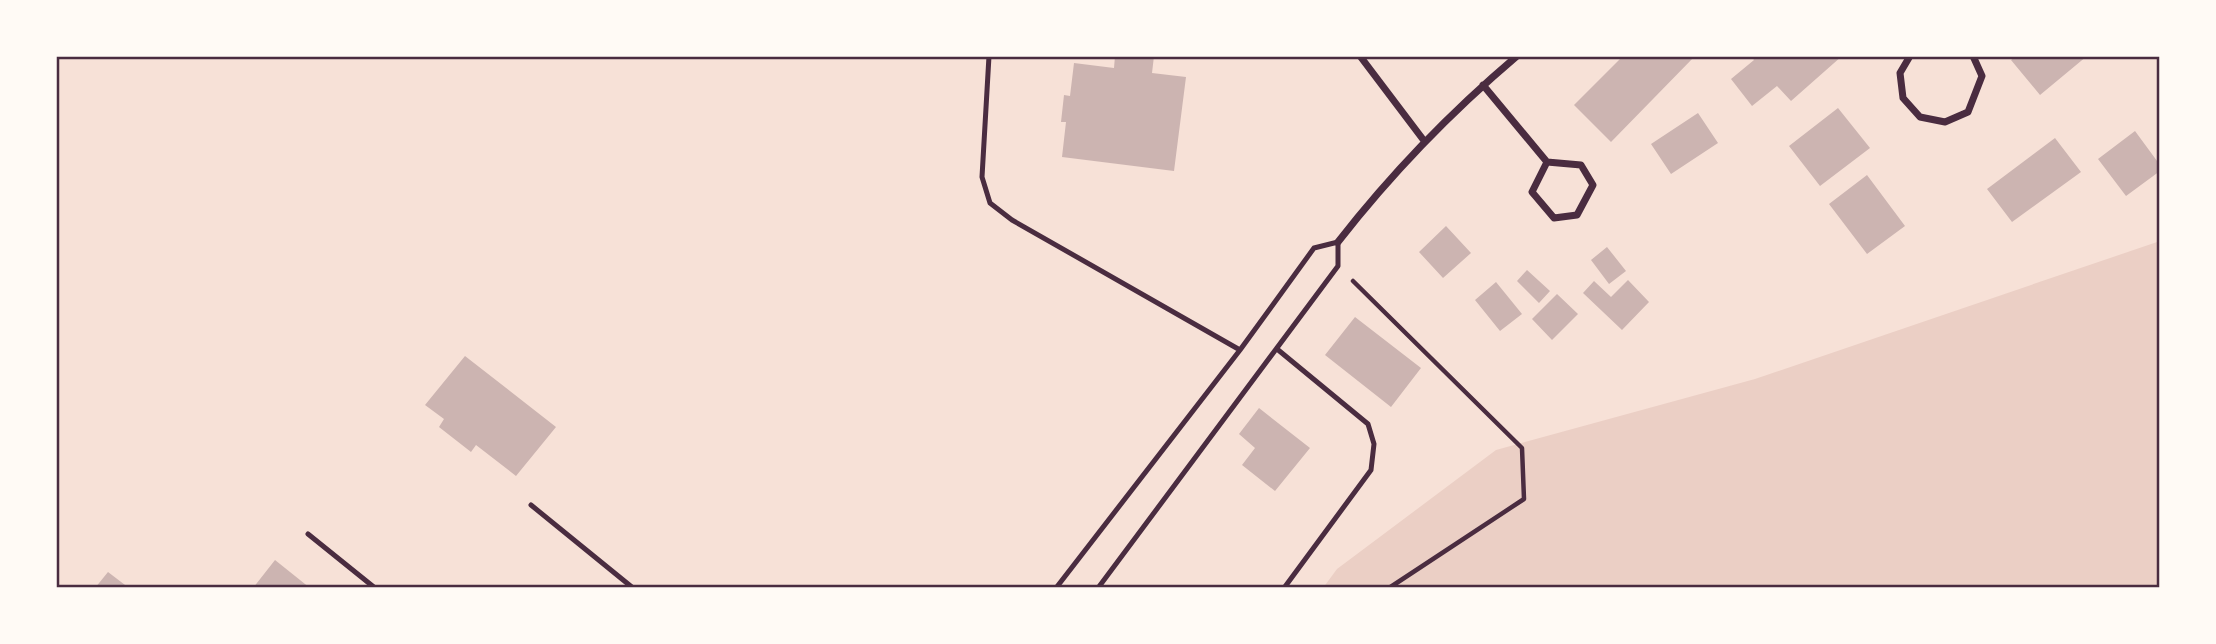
<svg xmlns="http://www.w3.org/2000/svg" width="2216" height="644" font-family="'Roboto Condensed',sans-serif">
	<rect width="100%" height="100%" fill="#f7e1d7"/>
	<!-- green -->
	<path fill="#ebcfc5" d="M 2160,241 L 2160,588 L 1323,588 L 1337,569 L 1496,450 L 1755,379 Z"/>
	<!-- building -->
	<path fill="#ccb4b1" d="M 1115,56 L 1154,56 L 1152,73 L 1186,77 L 1174,171 L 1062,157 L 1066,122 L 1061,122 L 1064,95 L 1070,96 L 1074,63 L 1114,68 Z
		M 1623,56 L 1695,56 L 1611,142 L 1574,105 Z
		M 1751,56 L 1842,56 L 1791,101 L 1777,86 L 1752,106 L 1731,79 L 1754,60 Z
		M 2016,56 L 2087,56 L 2040,95 L 2011,60 Z
		M 1838,108 L 1870,148 L 1820,186 L 1789,146 Z
		M 1698,113 L 1718,143 L 1671,174 L 1651,144 Z
		M 2135,131 L 2160,165 L 2160,171 L 2126,196 L 2098,159 Z
		M 2055,138 L 2081,172 L 2012,222 L 1987,189 Z
		M 1867,175 L 1905,226 L 1867,254 L 1829,204 Z
		M 1446,226 L 1471,253 L 1443,278 L 1419,252 Z
		M 1607,247 L 1626,271 L 1609,284 L 1591,260 Z
		M 1527,270 L 1550,291 L 1539,303 L 1517,281 Z
		M 1628,280 L 1649,302 L 1622,330 L 1583,293 L 1594,281 L 1611,297 Z
		M 1496,282 L 1522,314 L 1500,331 L 1475,300 Z
		M 1557,294 L 1578,314 L 1552,340 L 1532,319 Z
		M 1355,317 L 1421,368 L 1391,407 L 1325,355 Z
		M 465,356 L 556,427 L 516,476 L 476,445 L 471,452 L 439,427 L 444,419 L 425,405 Z
		M 1259,408 L 1310,448 L 1275,491 L 1242,465 L 1255,448 L 1239,434 Z
		M 275,560 L 310,588 L 253,588 Z
		M 108,572 L 129,588 L 95,588 Z"/>
	<g fill="none" stroke-linecap="round" stroke-linejoin="round">
		<!-- path -->
		<path stroke="#4a2c40" stroke-width="4.5" d="M 1353,281 L 1522,448 L 1524,499 L 1389,588"/>
		<!-- service -->
		<path stroke="#4a2c40" stroke-width="5" d="M 989,56 L 982,177 L 990,203 L 1012,220 L 1240,350
			M 1277,349 L 1368,424 L 1374,444 L 1371,470 L 1284,588
			M 531,505 L 633,588
			M 308,534 L 375,588
			M 1056,588 L 1240,350 L 1314,248 L 1338,242 L 1338,266 L 1098,588"/>
		<!-- minor -->
		<path stroke="#4a2c40" stroke-width="7" d="M 1360,56 L 1425,142
			M 1910,56 L 1900,73 L 1903,98 L 1920,117 L 1945,122 L 1968,112 L 1982,76 L 1973,56
			M 1483,85 L 1547,162
			M 1547,162 L 1581,165 L 1593,185 L 1577,215 L 1554,218 L 1532,192 Z
			M 1338,242 C 1391,174 1451,112 1517,56"/>
	</g>
	<!-- border -->
	<rect width="2216" height="644" fill="none" stroke="#fffaf5" stroke-width="116"/>
	<rect x="58" y="58" width="2100" height="528" fill="none" stroke="#4a2c40" stroke-width="2.5"/>
</svg>
